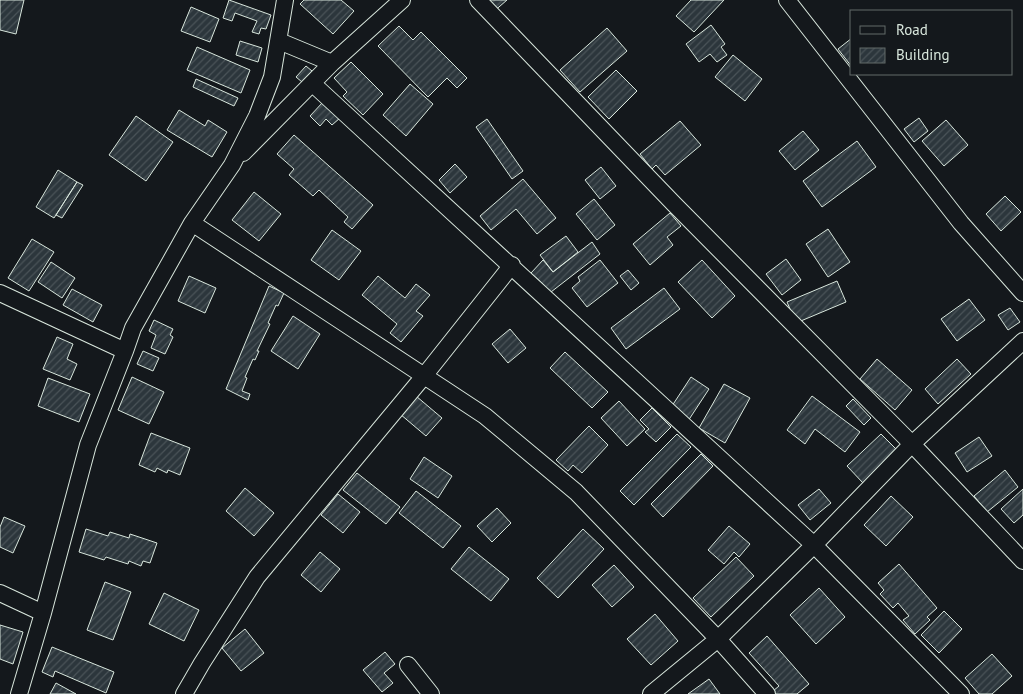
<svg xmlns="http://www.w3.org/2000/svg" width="1023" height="694" font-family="'PT Sans',sans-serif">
	<defs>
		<pattern id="building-hatch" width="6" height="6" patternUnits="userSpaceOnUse" patternTransform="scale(1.25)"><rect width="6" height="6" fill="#2c363c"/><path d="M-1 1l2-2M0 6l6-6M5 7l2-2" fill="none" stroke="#4a5358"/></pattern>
	</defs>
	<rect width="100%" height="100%" fill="#14181c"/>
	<!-- building -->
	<path fill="url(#building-hatch)" stroke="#d8e6dc" d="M 0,0 L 24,0 L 16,34 L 0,30 Z
		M 229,0 L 271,15 L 266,29 L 261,28 L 259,34 L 252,32 L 257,21 L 235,13 L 232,21 L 223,18 Z
		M 304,0 L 341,0 L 354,11 L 333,34 L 300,4 Z
		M 481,0 L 507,0 L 492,13 Z
		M 691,0 L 724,0 L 694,32 L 676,16 Z
		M 191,7 L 219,19 L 210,42 L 181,31 Z
		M 711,25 L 725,44 L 721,47 L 727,55 L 717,62 L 710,54 L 699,62 L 686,44 Z
		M 399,26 L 413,40 L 421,32 L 467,78 L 457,88 L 447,78 L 428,97 L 378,46 Z
		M 607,28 L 627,51 L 580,92 L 560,70 Z
		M 852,38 L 852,67 L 838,49 Z
		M 240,41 L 262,48 L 258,62 L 236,55 Z
		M 197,47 L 250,70 L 241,93 L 187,70 Z
		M 733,55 L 762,79 L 745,101 L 715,77 Z
		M 351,62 L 383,94 L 363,115 L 343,96 L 347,92 L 334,78 Z
		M 306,66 L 312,71 L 302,82 L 296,77 Z
		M 616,70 L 637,91 L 609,119 L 588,97 Z
		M 196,79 L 238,98 L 234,106 L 193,87 Z
		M 410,84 L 433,104 L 406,136 L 383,115 Z
		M 323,102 L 340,118 L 332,125 L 326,119 L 320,126 L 310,116 Z
		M 179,110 L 205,126 L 208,120 L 227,132 L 212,157 L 167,130 Z
		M 136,116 L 173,142 L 146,181 L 109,155 Z
		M 919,118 L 928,131 L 914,142 L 904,129 Z
		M 487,119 L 523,171 L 512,179 L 476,127 Z
		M 946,120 L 968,145 L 944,166 L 922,141 Z
		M 680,121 L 701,145 L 665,175 L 656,165 L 652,169 L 640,154 Z
		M 803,131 L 819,150 L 795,170 L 779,151 Z
		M 294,135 L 373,205 L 352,229 L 344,222 L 348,217 L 319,190 L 313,196 L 289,175 L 294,169 L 277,154 Z
		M 857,141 L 876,167 L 822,207 L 803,181 Z
		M 455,164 L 467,177 L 450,193 L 439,180 Z
		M 601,167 L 616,186 L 600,199 L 585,180 Z
		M 58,170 L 77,182 L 54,218 L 36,207 Z
		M 523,179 L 556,218 L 537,234 L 516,209 L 491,230 L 480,216 Z
		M 77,182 L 83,185 L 62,218 L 56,215 Z
		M 254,192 L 281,214 L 259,241 L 232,220 Z
		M 1005,196 L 1021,212 L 1001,231 L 986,214 Z
		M 594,199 L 615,225 L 597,240 L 576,214 Z
		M 670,213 L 681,226 L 667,237 L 673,245 L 650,265 L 633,244 Z
		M 828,229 L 850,262 L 828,277 L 806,244 Z
		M 332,230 L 361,251 L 339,280 L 311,260 Z
		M 566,236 L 578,252 L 553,272 L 540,255 Z
		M 32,239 L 54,252 L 29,291 L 8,278 Z
		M 592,242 L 600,254 L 551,292 L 531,273 L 543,260 L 553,272 Z
		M 786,259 L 801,280 L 782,295 L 766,274 Z
		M 600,260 L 618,283 L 587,307 L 572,288 L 580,281 L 578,277 Z
		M 702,260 L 735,296 L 712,318 L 678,282 Z
		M 51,262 L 75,278 L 62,298 L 38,282 Z
		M 628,270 L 639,283 L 631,290 L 620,276 Z
		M 189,276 L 216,288 L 205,313 L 178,301 Z
		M 378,276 L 405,298 L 416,284 L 430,295 L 416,311 L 423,316 L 401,342 L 390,333 L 397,324 L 362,295 Z
		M 837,281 L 846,302 L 796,323 L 787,302 Z
		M 269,286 L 284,293 L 278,306 L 276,305 L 268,323 L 270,324 L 257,351 L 259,351 L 255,360 L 253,359 L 245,377 L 247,378 L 242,391 L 250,394 L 248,400 L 226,389 Z
		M 664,288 L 680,309 L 626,349 L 611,328 Z
		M 72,289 L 102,305 L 93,322 L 63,305 Z
		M 969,299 L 985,320 L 957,341 L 941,319 Z
		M 1010,308 L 1020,322 L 1008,330 L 998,315 Z
		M 293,316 L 320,334 L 298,369 L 271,351 Z
		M 154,320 L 173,329 L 170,335 L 173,337 L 165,354 L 151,348 L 156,335 L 149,331 Z
		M 510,329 L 526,348 L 508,363 L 492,344 Z
		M 57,337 L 73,344 L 67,359 L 77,364 L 70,380 L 43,369 Z
		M 143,351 L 159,358 L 153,371 L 137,364 Z
		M 565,352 L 608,392 L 592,408 L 550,368 Z
		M 877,359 L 912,390 L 895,410 L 860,379 Z
		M 957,359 L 971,374 L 938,404 L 925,389 Z
		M 132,377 L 164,392 L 149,424 L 118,410 Z
		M 691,377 L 709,389 L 688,421 L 670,409 Z
		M 48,378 L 90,394 L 79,422 L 38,406 Z
		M 724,384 L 750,398 L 725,443 L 699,428 Z
		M 416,396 L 442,418 L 426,436 L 400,414 Z
		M 812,396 L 860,432 L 845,452 L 815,429 L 805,444 L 787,430 Z
		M 853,399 L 871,418 L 864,425 L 846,406 Z
		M 619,401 L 645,429 L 627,446 L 601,418 Z
		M 652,408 L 671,427 L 656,442 L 645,432 L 649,429 L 640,420 Z
		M 589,426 L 608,445 L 582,473 L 573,465 L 568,471 L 556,460 Z
		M 151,433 L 190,448 L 180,475 L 168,470 L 167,473 L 157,468 L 155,472 L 139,465 Z
		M 677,434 L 691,447 L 634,505 L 620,491 Z
		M 881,434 L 897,450 L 863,483 L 847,466 Z
		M 979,437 L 992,456 L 967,472 L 955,453 Z
		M 701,454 L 713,466 L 663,517 L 651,504 Z
		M 424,457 L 452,476 L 438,498 L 410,479 Z
		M 1005,470 L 1018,487 L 987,512 L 974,496 Z
		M 357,473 L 400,507 L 386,524 L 343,490 Z
		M 245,488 L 274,513 L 254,536 L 226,511 Z
		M 819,489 L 831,503 L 810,520 L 798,505 Z
		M 1023,489 L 1023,515 L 1014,523 L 1001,509 Z
		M 416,491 L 461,526 L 443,548 L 399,513 Z
		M 338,494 L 360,512 L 343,533 L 321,515 Z
		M 891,496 L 913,517 L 886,546 L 864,525 Z
		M 497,508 L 511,523 L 492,542 L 477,526 Z
		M 4,517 L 25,526 L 13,553 L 0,547 L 0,527 Z
		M 729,526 L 750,544 L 739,557 L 734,552 L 724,564 L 708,550 Z
		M 86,529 L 108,536 L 110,532 L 129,538 L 130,534 L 157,543 L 150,563 L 143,561 L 141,566 L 129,561 L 128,564 L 106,557 L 104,560 L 79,552 Z
		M 583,529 L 604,549 L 558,598 L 537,578 Z
		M 469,547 L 509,579 L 491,601 L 451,569 Z
		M 320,552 L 340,569 L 321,592 L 301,575 Z
		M 736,557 L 754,576 L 711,617 L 693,598 Z
		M 899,564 L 937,608 L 927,617 L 930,620 L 915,634 L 903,620 L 909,616 L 898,603 L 893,608 L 880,594 L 884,590 L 878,583 Z
		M 614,565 L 634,587 L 612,607 L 592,585 Z
		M 105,582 L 131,592 L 113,640 L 87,630 Z
		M 819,588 L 845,617 L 816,644 L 790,615 Z
		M 164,593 L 199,610 L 184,641 L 149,624 Z
		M 944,611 L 962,629 L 939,653 L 921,635 Z
		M 655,614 L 678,641 L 651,665 L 627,639 Z
		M 0,625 L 23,632 L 13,664 L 0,659 Z
		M 245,629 L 264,653 L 241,671 L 222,648 Z
		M 767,636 L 809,684 L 797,694 L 775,694 L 773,691 L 779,686 L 749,653 Z
		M 52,647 L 114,672 L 106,693 L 55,671 L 53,677 L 42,672 Z
		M 385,652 L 395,664 L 384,673 L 393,683 L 382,692 L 363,670 Z
		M 992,654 L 1012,676 L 992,694 L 979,694 L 965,678 Z
		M 709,679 L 720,694 L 688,694 Z
		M 56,683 L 76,694 L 50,694 Z"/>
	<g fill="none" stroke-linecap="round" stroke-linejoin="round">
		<!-- minor casing -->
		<g stroke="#d8e6dc" stroke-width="18">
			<path id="minor" d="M 478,0 L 674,204 L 912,444 L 1023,561
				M 787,0 L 961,223 L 1023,293
				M 279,41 L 332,63
				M 313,84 L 814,545 L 961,694
				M 243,153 L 332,63 L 402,0
				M 192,223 L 485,416 L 576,492 L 718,639 L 767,694
				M 0,293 L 125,351
				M 0,593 L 43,613
				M 408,665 L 431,694
				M 19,694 L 43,613 L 88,445 L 125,351 L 133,328 L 192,223 L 232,165 L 257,116 L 272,77 L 285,0
				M 184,694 L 202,663 L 257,577 L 424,376 L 512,265
				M 651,694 L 718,639 L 814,545 L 912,444 L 1023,341"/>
		</g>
		<!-- minor -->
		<use href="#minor" stroke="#14181c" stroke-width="16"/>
	</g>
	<!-- legend -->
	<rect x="850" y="10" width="162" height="65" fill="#14181c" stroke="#626a69"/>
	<rect x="860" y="26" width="25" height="8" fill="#14181c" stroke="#626a69"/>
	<text x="896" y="35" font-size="15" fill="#d8e6dc">Road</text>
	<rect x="860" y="48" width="25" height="15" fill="url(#building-hatch)" stroke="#626a69"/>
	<text x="896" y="60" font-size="15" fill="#d8e6dc">Building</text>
</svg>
